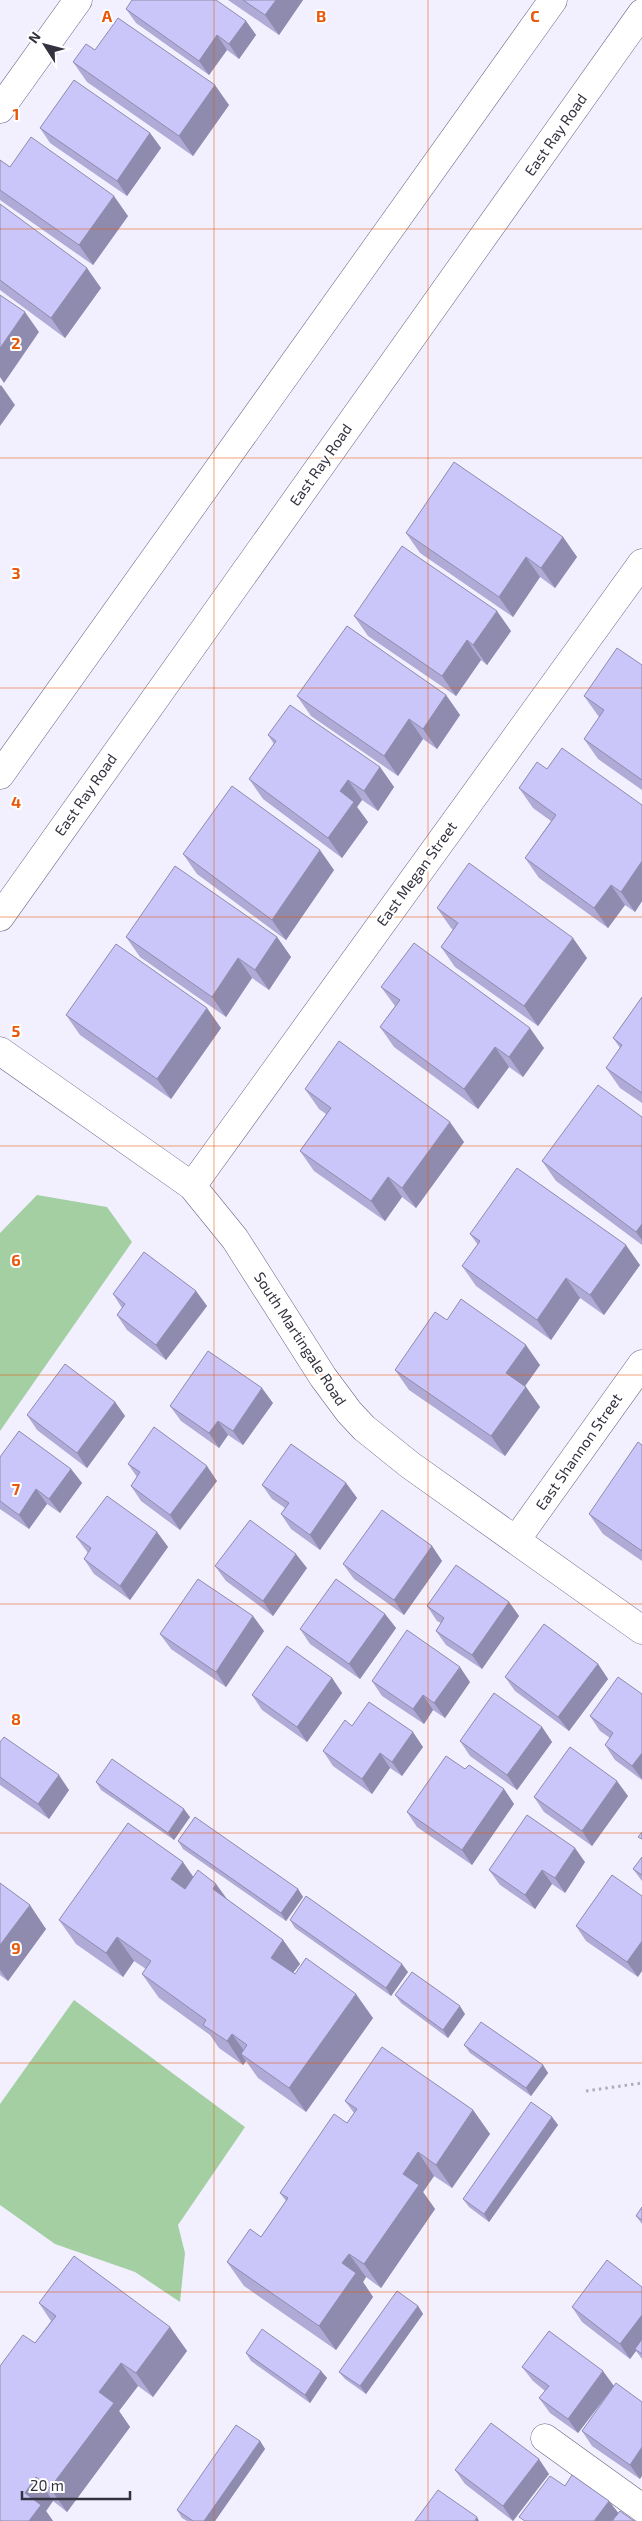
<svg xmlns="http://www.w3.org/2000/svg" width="642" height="2521" font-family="'Exo 2',sans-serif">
	<rect width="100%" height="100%" fill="#f2f0ff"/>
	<!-- green -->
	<path fill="#a4cfa3" d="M 37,1195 L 107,1207 L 132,1242 L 0,1431 L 0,1233 Z
		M 74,2000 L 245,2127 L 178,2225 L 185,2253 L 180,2302 L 135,2272 L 55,2244 L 0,2205 L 0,2104 Z"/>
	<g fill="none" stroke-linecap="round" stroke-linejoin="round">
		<!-- minor casing -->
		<g stroke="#6a6584" stroke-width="29">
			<path id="minor" d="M 0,109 L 78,0
				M 0,1051 L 192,1186 L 235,1239 L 323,1377 L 349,1412 L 364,1428 L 410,1465 L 642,1630
				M 192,1186 L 642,563
				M 516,1540 L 642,1364
				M 545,2438 L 642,2508"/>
		</g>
		<!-- major casing -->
		<g stroke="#6a6584" stroke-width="29">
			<path id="major" d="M 0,775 L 553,0
				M 0,917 L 642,13"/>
		</g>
		<!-- path -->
		<path stroke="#afadbb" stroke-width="3" stroke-dasharray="2.5 4" stroke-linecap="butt" d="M 586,2091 L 642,2083"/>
		<!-- minor -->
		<use href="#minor" stroke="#fff" stroke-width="28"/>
		<!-- major -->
		<use href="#major" stroke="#fff" stroke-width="28"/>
	</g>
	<!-- wall -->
	<path fill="#afaad6" d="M 228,0 L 303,0 L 279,35 Z
		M 126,9 L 246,21 L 256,35 L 239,59 L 227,50 L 209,75 L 136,23 Z
		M 95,50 L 229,105 L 193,156 L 87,82 L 73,62 Z
		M 40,128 L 150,133 L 161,148 L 127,196 L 50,143 Z
		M 0,160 L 10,167 L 128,216 L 93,265 L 0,200 Z
		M 0,204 L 101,288 L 65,338 L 0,290 Z
		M 406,533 L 563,537 L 577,557 L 555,588 L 540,577 L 513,617 L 420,553 Z
		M 354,616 L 511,631 L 487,665 L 481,660 L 456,696 L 368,636 Z
		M 642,665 L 642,790 L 598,759 L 584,739 L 599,717 L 584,696 Z
		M 446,695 L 460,715 L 437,749 L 423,739 L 398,776 L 311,716 L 297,696 Z
		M 268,735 L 380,767 L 394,787 L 378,811 L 362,800 L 357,807 L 368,822 L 342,858 L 263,799 L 249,779 L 274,744 Z
		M 547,769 L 642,805 L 642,901 L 635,912 L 625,905 L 608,928 L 539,878 L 525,858 L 551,821 L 533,808 L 519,788 Z
		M 183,854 L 334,870 L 286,940 L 197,874 Z
		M 437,908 L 587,958 L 538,1026 L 455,967 L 441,947 L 453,930 L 451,928 Z
		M 126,937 L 277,937 L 291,957 L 269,990 L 252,978 L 226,1017 L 140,957 Z
		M 381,987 L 544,1048 L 523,1077 L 509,1067 L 478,1109 L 394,1047 L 380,1027 L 395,1006 Z
		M 642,997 L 642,1103 L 620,1088 L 606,1068 L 620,1048 L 613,1038 Z
		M 66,1015 L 221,1028 L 171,1099 L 80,1035 Z
		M 305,1089 L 464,1142 L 416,1208 L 402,1197 L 385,1221 L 314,1171 L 300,1151 L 326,1114 L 319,1109 Z
		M 642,1117 L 642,1245 L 556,1181 L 542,1161 Z
		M 470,1234 L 640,1265 L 604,1315 L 580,1298 L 551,1340 L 476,1286 L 462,1266 L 478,1245 Z
		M 196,1291 L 207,1306 L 166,1360 L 127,1330 L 117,1315 L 122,1308 L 113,1294 Z
		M 447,1320 L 540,1365 L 525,1386 L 540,1407 L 505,1456 L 409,1390 L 395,1370 Z
		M 115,1402 L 125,1416 L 87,1468 L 37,1430 L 27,1415 Z
		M 273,1403 L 243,1445 L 228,1435 L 219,1448 L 181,1421 L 170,1406 Z
		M 642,1445 L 642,1561 L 603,1534 L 589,1514 Z
		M 0,1457 L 71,1469 L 82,1483 L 60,1513 L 47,1504 L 29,1529 L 0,1509 Z
		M 128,1464 L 217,1481 L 180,1530 L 141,1501 L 131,1486 L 137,1477 Z
		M 346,1483 L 357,1498 L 320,1550 L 291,1529 L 281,1514 L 285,1508 L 272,1499 L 262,1485 Z
		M 157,1532 L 168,1547 L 130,1600 L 94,1574 L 84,1559 L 88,1553 L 76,1537 Z
		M 432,1546 L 442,1561 L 404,1615 L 354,1579 L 343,1564 Z
		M 215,1566 L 307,1568 L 273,1616 L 226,1581 Z
		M 509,1602 L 519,1616 L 482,1669 L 446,1645 L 436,1631 L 441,1623 L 437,1621 L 427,1606 Z
		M 385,1614 L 396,1628 L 360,1679 L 310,1644 L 300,1629 Z
		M 264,1631 L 226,1687 L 171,1649 L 160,1634 Z
		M 598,1664 L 608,1679 L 569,1731 L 515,1691 L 505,1677 Z
		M 332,1678 L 342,1693 L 307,1742 L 262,1710 L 252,1695 Z
		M 372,1681 L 470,1682 L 445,1718 L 433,1710 L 424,1724 L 382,1696 Z
		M 642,1694 L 642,1780 L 615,1760 L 605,1745 L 610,1738 L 600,1731 L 590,1716 Z
		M 352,1726 L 423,1747 L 402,1776 L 390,1768 L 372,1794 L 333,1766 L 323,1751 Z
		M 542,1727 L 552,1742 L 517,1790 L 470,1756 L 460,1741 Z
		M 0,1742 L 69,1790 L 49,1819 L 0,1785 Z
		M 465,1769 L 504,1789 L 514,1804 L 472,1865 L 417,1827 L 407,1812 Z
		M 96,1782 L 190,1817 L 174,1840 L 101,1790 Z
		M 628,1796 L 592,1846 L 544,1812 L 534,1797 Z
		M 178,1841 L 298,1889 L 303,1897 L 286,1921 L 183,1849 Z
		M 642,1857 L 642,1881 L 633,1869 Z
		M 585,1862 L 565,1893 L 552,1884 L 535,1909 L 500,1885 L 489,1870 Z
		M 612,1875 L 638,1977 L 586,1941 L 576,1926 Z
		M 193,1877 L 216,1884 L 228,1900 L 283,1940 L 300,1964 L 293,1973 L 373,2018 L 306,2112 L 258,2078 L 246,2061 L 243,2065 L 219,2048 L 210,2035 L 159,1998 L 142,1974 L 146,1969 L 134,1961 L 123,1977 L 76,1944 L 59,1920 Z
		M 0,1883 L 46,1929 L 8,1981 L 0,1975 Z
		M 290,1920 L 408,1972 L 391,1996 L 295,1928 Z
		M 395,1995 L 465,2014 L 448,2038 L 401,2003 Z
		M 464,2045 L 543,2065 L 548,2073 L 531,2096 L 470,2053 Z
		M 345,2101 L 473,2110 L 490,2134 L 452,2188 L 434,2176 L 423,2192 L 435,2209 L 381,2288 L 366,2277 L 363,2282 L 373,2297 L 336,2350 L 244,2286 L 227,2262 L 261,2237 L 286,2201 L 280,2193 L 347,2123 L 354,2113 Z
		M 552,2117 L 558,2125 L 489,2222 L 469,2207 L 463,2199 Z
		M 642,2207 L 642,2224 L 636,2216 Z
		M 642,2287 L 642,2359 L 636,2351 L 630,2359 L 582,2322 L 572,2307 Z
		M 39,2303 L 170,2327 L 187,2351 L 153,2397 L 138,2386 L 119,2411 L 130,2427 L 67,2512 L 53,2501 L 46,2511 L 53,2521 L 0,2521 L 35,2343 L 51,2321 Z
		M 418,2306 L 423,2314 L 366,2394 L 345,2379 L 339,2372 Z
		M 246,2353 L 321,2371 L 327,2378 L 310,2403 L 251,2361 Z
		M 522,2367 L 614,2386 L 578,2433 L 550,2413 L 539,2398 L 545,2391 L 533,2381 Z
		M 642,2402 L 640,2479 L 592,2446 L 582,2431 Z
		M 260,2441 L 265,2449 L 215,2521 L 187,2521 L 182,2518 L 177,2510 Z
		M 455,2470 L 549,2474 L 513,2521 L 465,2484 Z"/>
	<!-- shaded-wall -->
	<path fill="#8e8bae" d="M 276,0 L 303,0 L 279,35 L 265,15 Z
		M 246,21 L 256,35 L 239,59 L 229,44 Z
		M 217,35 L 227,50 L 209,75 L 199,61 Z
		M 215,85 L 229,105 L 193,156 L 179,136 Z
		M 150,133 L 161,148 L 127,196 L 117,181 Z
		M 114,196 L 128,216 L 93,265 L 79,245 Z
		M 87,268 L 101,288 L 65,338 L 51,318 Z
		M 25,312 L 39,332 L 4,383 L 0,377 L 0,348 Z
		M 1,385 L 15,405 L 0,426 L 0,386 Z
		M 563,537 L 577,557 L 555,588 L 541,568 Z
		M 526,557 L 540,577 L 513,617 L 499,597 Z
		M 497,611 L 511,631 L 487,665 L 473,645 Z
		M 467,640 L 481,660 L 456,696 L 442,676 Z
		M 446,695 L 460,715 L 437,749 L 423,729 Z
		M 409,719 L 423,739 L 398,776 L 384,756 Z
		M 380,767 L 394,787 L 378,811 L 364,791 Z
		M 348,780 L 362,800 L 357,807 L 368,822 L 342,858 L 328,838 L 340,791 Z
		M 320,850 L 334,870 L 286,940 L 272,920 Z
		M 642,861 L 642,901 L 635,912 L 621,892 Z
		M 611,885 L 625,905 L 608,928 L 594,908 Z
		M 277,937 L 291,957 L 269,990 L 255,970 Z
		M 573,938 L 587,958 L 538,1026 L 524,1006 Z
		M 238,958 L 252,978 L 226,1017 L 212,997 Z
		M 207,1008 L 221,1028 L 171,1099 L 157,1079 Z
		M 530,1028 L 544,1048 L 523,1077 L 509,1057 Z
		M 495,1047 L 509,1067 L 478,1109 L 464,1089 Z
		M 450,1122 L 464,1142 L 416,1208 L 402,1188 Z
		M 388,1177 L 402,1197 L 385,1221 L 371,1201 Z
		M 642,1224 L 642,1240 L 636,1232 Z
		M 626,1245 L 640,1265 L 604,1315 L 590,1295 Z
		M 566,1278 L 580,1298 L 551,1340 L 537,1320 Z
		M 196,1291 L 207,1306 L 166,1360 L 156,1345 Z
		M 526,1345 L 540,1365 L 520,1393 L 506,1373 Z
		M 526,1387 L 540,1407 L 505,1456 L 491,1436 Z
		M 262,1388 L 273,1403 L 243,1445 L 233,1431 Z
		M 115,1402 L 125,1416 L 87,1468 L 77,1453 Z
		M 218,1421 L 228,1435 L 219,1448 L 209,1433 Z
		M 207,1466 L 217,1481 L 180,1530 L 170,1515 Z
		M 71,1469 L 82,1483 L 60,1513 L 49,1499 Z
		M 346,1483 L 357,1498 L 320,1550 L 310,1535 Z
		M 36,1489 L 47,1504 L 29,1529 L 19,1515 Z
		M 157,1532 L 168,1547 L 130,1600 L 120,1586 Z
		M 432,1546 L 442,1561 L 404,1615 L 394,1600 Z
		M 296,1554 L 307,1568 L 273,1616 L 263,1601 Z
		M 509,1602 L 519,1616 L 482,1669 L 472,1655 Z
		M 385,1614 L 396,1628 L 360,1679 L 349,1664 Z
		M 253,1616 L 264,1631 L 226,1687 L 216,1672 Z
		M 598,1664 L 608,1679 L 569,1731 L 558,1717 Z
		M 460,1667 L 470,1682 L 445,1718 L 434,1703 Z
		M 332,1678 L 342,1693 L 307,1742 L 297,1727 Z
		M 423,1695 L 433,1710 L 424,1724 L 413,1709 Z
		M 542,1727 L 552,1742 L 517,1790 L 507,1775 Z
		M 413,1732 L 423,1747 L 402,1776 L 392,1762 Z
		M 380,1753 L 390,1768 L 372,1794 L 362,1779 Z
		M 642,1753 L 642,1779 L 632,1766 Z
		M 59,1775 L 69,1790 L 49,1819 L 38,1804 Z
		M 617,1781 L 628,1796 L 592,1846 L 582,1831 Z
		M 504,1789 L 514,1804 L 472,1865 L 462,1850 Z
		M 184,1809 L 190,1817 L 174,1840 L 168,1833 Z
		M 575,1848 L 585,1862 L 565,1893 L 555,1878 Z
		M 183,1862 L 199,1885 L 188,1903 L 171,1879 Z
		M 542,1870 L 552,1884 L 535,1909 L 525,1895 Z
		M 216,1884 L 233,1908 L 213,1889 Z
		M 298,1889 L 303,1897 L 286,1921 L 281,1913 Z
		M 30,1905 L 46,1929 L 8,1981 L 0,1970 L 0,1945 Z
		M 117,1937 L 134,1961 L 123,1977 L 106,1953 Z
		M 283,1940 L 300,1964 L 287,1981 L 271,1958 Z
		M 642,1941 L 642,1971 L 638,1977 L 627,1962 Z
		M 402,1964 L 408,1972 L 391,1996 L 386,1988 Z
		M 356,1994 L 373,2018 L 306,2112 L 289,2088 Z
		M 460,2006 L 465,2014 L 448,2038 L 443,2030 Z
		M 232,2034 L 249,2058 L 241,2054 L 246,2061 L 243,2065 L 227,2041 Z
		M 543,2065 L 548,2073 L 531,2096 L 526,2088 Z
		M 473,2110 L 490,2134 L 452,2188 L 436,2165 Z
		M 552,2117 L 558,2125 L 489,2222 L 484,2214 Z
		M 418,2152 L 434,2176 L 423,2192 L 435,2209 L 381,2288 L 364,2264 L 403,2174 Z
		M 349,2254 L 366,2277 L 363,2282 L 373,2297 L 336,2350 L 319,2326 L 342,2263 Z
		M 418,2306 L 423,2314 L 366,2394 L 360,2386 Z
		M 642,2315 L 642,2343 L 635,2349 L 636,2351 L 630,2359 L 620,2344 Z
		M 170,2327 L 187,2351 L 153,2397 L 136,2373 Z
		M 121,2363 L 138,2386 L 119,2411 L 130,2427 L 67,2512 L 50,2488 L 99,2392 Z
		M 321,2371 L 327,2378 L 310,2403 L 305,2395 Z
		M 603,2371 L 614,2386 L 578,2433 L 568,2419 Z
		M 260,2441 L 265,2449 L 215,2521 L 204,2521 Z
		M 642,2447 L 642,2476 L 640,2479 L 630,2465 Z
		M 539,2459 L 549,2474 L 513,2521 L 503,2506 Z
		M 36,2477 L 53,2501 L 46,2511 L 53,2521 L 29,2521 L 25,2493 Z
		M 609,2501 L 620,2515 L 616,2521 L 594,2521 Z
		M 477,2517 L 479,2521 L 475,2521 Z"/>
	<!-- building -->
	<path fill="#cbc6f9" stroke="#8e8bae" d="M 132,0 L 216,0 L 246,21 L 229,44 L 217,35 L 199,61 L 126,9 Z
		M 243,0 L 276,0 L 265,15 Z
		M 118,18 L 215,85 L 179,136 L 73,62 L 86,44 L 95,50 Z
		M 74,80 L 150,133 L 117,181 L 40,128 Z
		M 31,137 L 114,196 L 79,245 L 0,190 L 0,160 L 10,167 Z
		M 0,204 L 87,268 L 51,318 L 0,280 Z
		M 0,295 L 25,312 L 0,348 Z
		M 454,462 L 563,537 L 541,568 L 526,557 L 499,597 L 406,533 Z
		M 402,546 L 497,611 L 473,645 L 467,640 L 442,676 L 354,616 Z
		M 347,626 L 446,695 L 423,729 L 409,719 L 384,756 L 297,696 Z
		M 617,648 L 642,665 L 642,780 L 584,739 L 604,710 L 584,696 Z
		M 290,705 L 380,767 L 364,791 L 348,780 L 340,791 L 354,802 L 328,838 L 249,779 L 276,741 L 268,735 Z
		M 562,748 L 642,805 L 642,861 L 621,892 L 611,885 L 594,908 L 525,858 L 556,815 L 519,788 L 537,762 L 547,769 Z
		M 232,786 L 320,850 L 272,920 L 183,854 Z
		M 469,863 L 573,938 L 524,1006 L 441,947 L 458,923 L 437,908 Z
		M 175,866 L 277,937 L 255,970 L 238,958 L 212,997 L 126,937 Z
		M 414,943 L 530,1028 L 509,1057 L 495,1047 L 464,1089 L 380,1027 L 400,1000 L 381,987 Z
		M 116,944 L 207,1008 L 157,1079 L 66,1015 Z
		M 642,997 L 642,1093 L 606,1068 L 622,1045 L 613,1038 Z
		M 339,1041 L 450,1122 L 402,1188 L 388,1177 L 371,1201 L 300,1151 L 331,1108 L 305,1089 Z
		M 598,1085 L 642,1117 L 642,1224 L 636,1232 L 542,1161 Z
		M 517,1168 L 626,1245 L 590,1295 L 566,1278 L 537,1320 L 462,1266 L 480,1241 L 470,1234 Z
		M 144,1252 L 196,1291 L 156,1345 L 117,1315 L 125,1304 L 113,1294 Z
		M 461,1299 L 526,1345 L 506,1373 L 526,1387 L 491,1436 L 395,1370 L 435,1312 L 447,1320 Z
		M 208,1351 L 262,1388 L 233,1431 L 218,1421 L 209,1433 L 170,1406 Z
		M 65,1364 L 115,1402 L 77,1453 L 27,1415 Z
		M 154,1427 L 207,1466 L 170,1515 L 131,1486 L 140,1472 L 128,1464 Z
		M 19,1431 L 71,1469 L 49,1499 L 36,1489 L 19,1515 L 0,1501 L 0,1457 Z
		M 638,1442 L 642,1445 L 642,1551 L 589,1514 Z
		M 291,1444 L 346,1483 L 310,1535 L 281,1514 L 289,1503 L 262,1485 Z
		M 107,1496 L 157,1532 L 120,1586 L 84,1559 L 91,1548 L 76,1537 Z
		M 382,1510 L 432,1546 L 394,1600 L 343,1564 Z
		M 250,1520 L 296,1554 L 263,1601 L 215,1566 Z
		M 456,1565 L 509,1602 L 472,1655 L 436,1631 L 444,1618 L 427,1606 Z
		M 198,1579 L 253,1616 L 216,1672 L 160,1634 Z
		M 336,1579 L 385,1614 L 349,1664 L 300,1629 Z
		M 544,1624 L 598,1664 L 558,1717 L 505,1677 Z
		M 407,1630 L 460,1667 L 434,1703 L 423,1695 L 413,1709 L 372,1681 Z
		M 287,1646 L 332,1678 L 297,1727 L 252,1695 Z
		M 618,1677 L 642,1694 L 642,1753 L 632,1766 L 605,1745 L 613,1733 L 590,1716 Z
		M 494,1693 L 542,1727 L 507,1775 L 460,1741 Z
		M 369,1702 L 413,1732 L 392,1762 L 380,1753 L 362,1779 L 323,1751 L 345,1720 L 352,1726 Z
		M 4,1737 L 59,1775 L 38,1804 L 0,1777 L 0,1742 Z
		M 570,1747 L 617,1781 L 582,1831 L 534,1797 Z
		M 446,1756 L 465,1769 L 469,1765 L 504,1789 L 462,1850 L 407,1812 Z
		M 112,1759 L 184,1809 L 168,1833 L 96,1782 Z
		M 527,1815 L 575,1848 L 555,1878 L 542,1870 L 525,1895 L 489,1870 Z
		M 195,1817 L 298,1889 L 281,1913 L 178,1841 Z
		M 128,1823 L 183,1862 L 171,1879 L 185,1889 L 198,1870 L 216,1884 L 213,1889 L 283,1940 L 271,1958 L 295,1974 L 306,1958 L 356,1994 L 289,2088 L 241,2054 L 247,2045 L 232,2034 L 227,2041 L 203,2025 L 206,2020 L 142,1974 L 151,1961 L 117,1937 L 106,1953 L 59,1920 Z
		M 642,1832 L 642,1839 L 638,1837 Z
		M 642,1857 L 642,1875 L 633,1869 Z
		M 612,1875 L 642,1896 L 642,1941 L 627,1962 L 576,1926 Z
		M 0,1883 L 30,1905 L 0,1945 Z
		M 306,1896 L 402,1964 L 386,1988 L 290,1920 Z
		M 412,1972 L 460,2006 L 443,2030 L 395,1995 Z
		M 481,2022 L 543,2065 L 526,2088 L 464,2045 Z
		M 382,2047 L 473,2110 L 436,2165 L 418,2152 L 403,2174 L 419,2185 L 364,2264 L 349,2254 L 342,2263 L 356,2273 L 319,2326 L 227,2262 L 250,2229 L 261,2237 L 288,2198 L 280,2193 L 334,2114 L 347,2123 L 357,2109 L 345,2101 Z
		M 531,2102 L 552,2117 L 484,2214 L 463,2199 Z
		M 642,2207 L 642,2220 L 636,2216 Z
		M 74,2256 L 170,2327 L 136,2373 L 121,2363 L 99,2392 L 114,2403 L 50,2488 L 36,2477 L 25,2493 L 41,2505 L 29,2521 L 0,2521 L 0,2366 L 23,2335 L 35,2343 L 56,2316 L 39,2303 Z
		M 607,2260 L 642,2287 L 642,2315 L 620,2344 L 572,2307 Z
		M 397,2291 L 418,2306 L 360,2386 L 339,2372 Z
		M 262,2329 L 321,2371 L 305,2395 L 246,2353 Z
		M 549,2331 L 603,2371 L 568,2419 L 539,2398 L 549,2386 L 522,2367 Z
		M 642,2339 L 642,2354 L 635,2349 Z
		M 616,2383 L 642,2402 L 642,2447 L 630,2465 L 582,2431 Z
		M 491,2423 L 539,2459 L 503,2506 L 455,2470 Z
		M 236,2425 L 260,2441 L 204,2521 L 193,2521 L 177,2510 Z
		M 572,2475 L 609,2501 L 594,2521 L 525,2521 L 519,2517 L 550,2476 L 565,2486 Z
		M 438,2490 L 477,2517 L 475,2521 L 415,2521 Z
		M 620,2511 L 634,2521 L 612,2521 Z"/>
	<!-- grid -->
	<path fill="none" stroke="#e8590c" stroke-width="1" stroke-opacity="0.55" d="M 214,0 L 214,2521M 428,0 L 428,2521M 0,229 L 642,229M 0,458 L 642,458M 0,688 L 642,688M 0,917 L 642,917M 0,1146 L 642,1146M 0,1375 L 642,1375M 0,1604 L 642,1604M 0,1833 L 642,1833M 0,2063 L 642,2063M 0,2292 L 642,2292"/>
	<g text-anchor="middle" stroke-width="4" stroke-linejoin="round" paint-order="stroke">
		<!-- street labels -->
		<g font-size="15" fill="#34323f" stroke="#fff">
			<text transform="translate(556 135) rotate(-55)" y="5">East Ray Road</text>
			<text transform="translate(321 465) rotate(-55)" y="5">East Ray Road</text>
			<text transform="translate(86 795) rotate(-55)" y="5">East Ray Road</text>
			<text transform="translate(417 874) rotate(-54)" y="5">East Megan Street</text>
			<text transform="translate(300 1339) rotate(57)" y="5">South Martingale Road</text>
			<text transform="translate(579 1452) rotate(-55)" y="5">East Shannon Street</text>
		</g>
	</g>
	<g font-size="16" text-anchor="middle" font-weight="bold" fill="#e8590c" stroke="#fff" stroke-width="4" stroke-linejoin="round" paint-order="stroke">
		<text x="107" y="22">A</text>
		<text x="321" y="22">B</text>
		<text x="535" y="22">C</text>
		<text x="16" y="120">1</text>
		<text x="16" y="349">2</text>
		<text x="16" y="579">3</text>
		<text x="16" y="808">4</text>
		<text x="16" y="1037">5</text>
		<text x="16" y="1266">6</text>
		<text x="16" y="1495">7</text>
		<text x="16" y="1725">8</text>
		<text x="16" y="1954">9</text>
	</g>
	<!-- north arrow -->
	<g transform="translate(45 45) rotate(306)" stroke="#ffffff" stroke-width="4" paint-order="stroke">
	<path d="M0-4L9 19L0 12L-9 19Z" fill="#34323f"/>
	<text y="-8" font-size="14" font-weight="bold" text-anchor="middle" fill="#34323f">N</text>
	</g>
	<!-- scale -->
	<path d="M22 2491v8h108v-8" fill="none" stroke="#34323f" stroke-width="2.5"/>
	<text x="30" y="2491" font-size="15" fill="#34323f" stroke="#ffffff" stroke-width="4" paint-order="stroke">20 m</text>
</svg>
